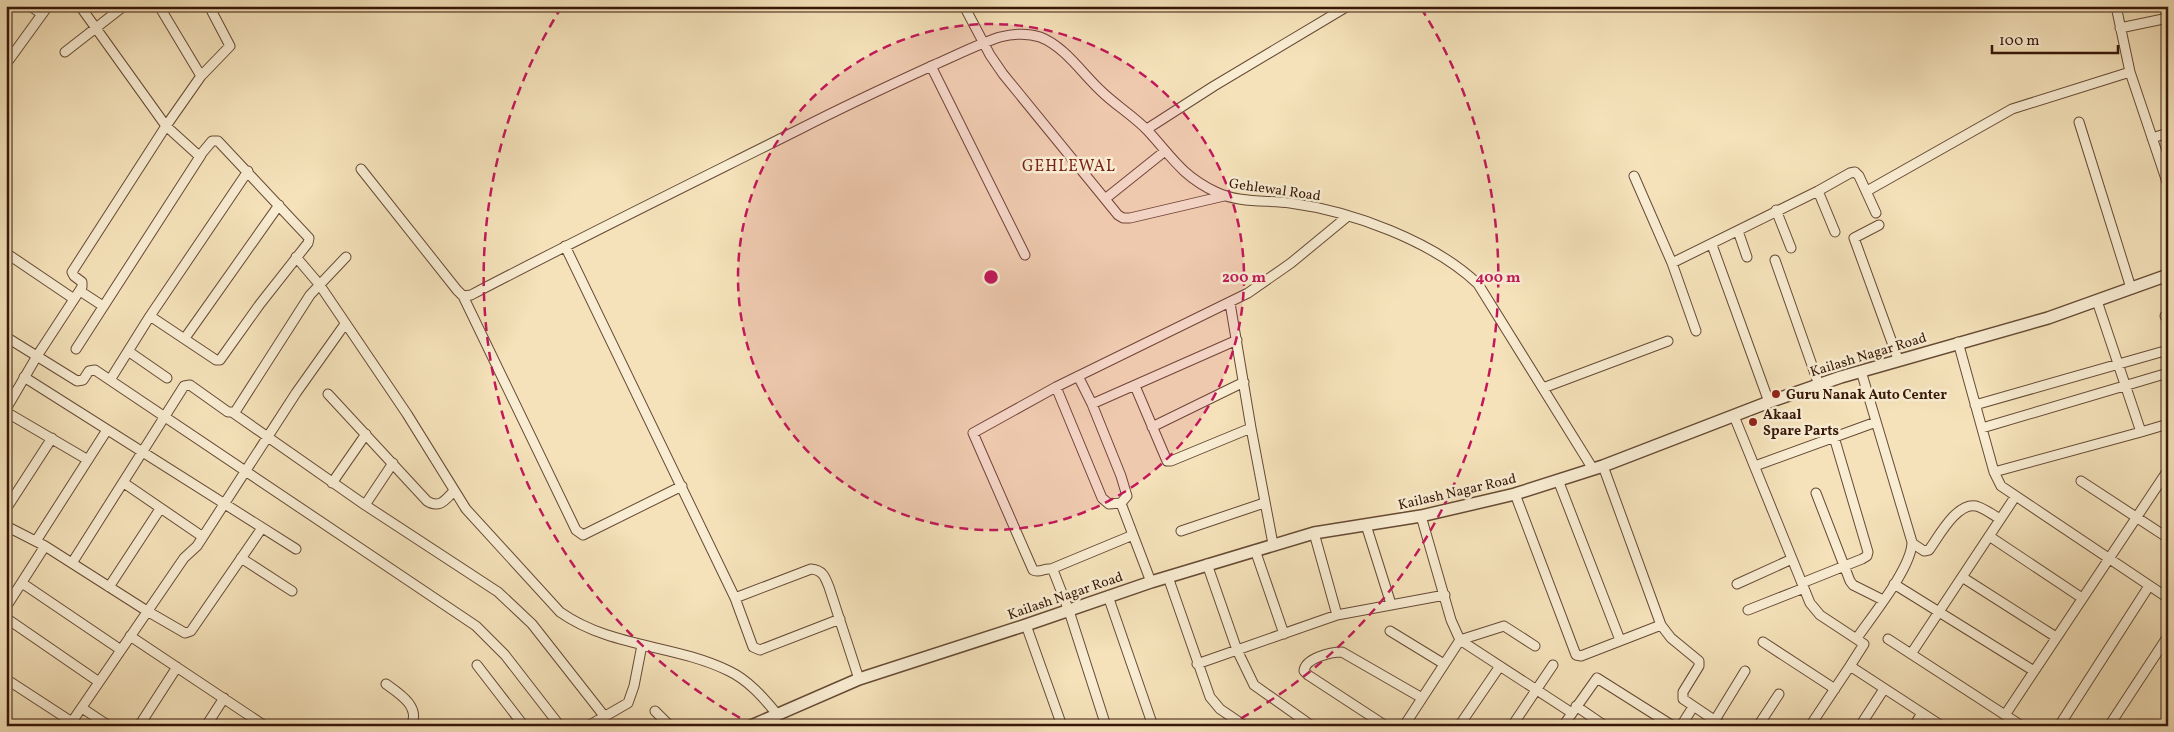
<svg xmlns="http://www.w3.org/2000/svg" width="2174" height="732" font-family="Vollkorn,serif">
	<rect width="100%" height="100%" fill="#f5e2ba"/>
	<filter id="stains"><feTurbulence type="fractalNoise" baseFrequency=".004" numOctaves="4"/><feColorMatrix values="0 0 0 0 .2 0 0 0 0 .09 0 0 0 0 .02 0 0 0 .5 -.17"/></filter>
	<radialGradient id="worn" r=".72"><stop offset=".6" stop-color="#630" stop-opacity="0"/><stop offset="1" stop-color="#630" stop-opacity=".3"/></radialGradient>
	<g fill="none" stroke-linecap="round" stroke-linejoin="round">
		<!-- minor casing -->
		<g stroke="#664a34" stroke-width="11">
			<path id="minor" d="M 30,6 L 42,14
				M 159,6 L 201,76
				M 964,6 L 990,55 L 1003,74 L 1118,215 L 1123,218 L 1130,218 L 1224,196
				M 2116,6 L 2130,72 L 2168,185
				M 2120,28 L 2168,18
				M 65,52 L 124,6
				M 6,64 L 48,6
				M 931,66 L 1025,255
				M 2079,122 L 2131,288
				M 1147,129 L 1214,86 L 1348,6
				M 2152,138 L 2168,133
				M 361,169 L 457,290 L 463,296 L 471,295 C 580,238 690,184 800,129 C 845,106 890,85 936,64 C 957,55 978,44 1000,37 C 1012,34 1028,33 1040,37 C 1064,46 1082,73 1100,90 C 1115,105 1134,116 1148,131 C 1172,157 1182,176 1216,192 C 1238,203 1266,200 1290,203 C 1351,211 1433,241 1478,284 L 1593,469
				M 1634,176 L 1672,263 L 1696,331
				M 1818,191 L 1835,232
				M 1867,191 L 2012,109 L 2130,72
				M 1105,199 L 1165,151
				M 1776,210 L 1791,248
				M 1879,225 L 1854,238 L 1898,359
				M 1738,231 L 1747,257
				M 1712,245 L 1769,402
				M 565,246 L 735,598 L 753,647 L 760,650 L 840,619
				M 6,253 L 74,299
				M 296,257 L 319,284 L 407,414 L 466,509 L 560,612 C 611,648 674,644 729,671 C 748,680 763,697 777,714
				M 1775,260 L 1819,385
				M 1672,263 L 1818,191 L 1850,173 L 1855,172 L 1859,176 L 1876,213
				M 80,291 L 103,306
				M 463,296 L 576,530 L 583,535 L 682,486
				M 1230,303 L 1251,428 L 1273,544
				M 150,316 L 248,171
				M 2165,316 L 2168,316
				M 6,337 L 77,381 L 83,380 L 89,371 L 95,370 L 476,626 L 505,655 L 560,726
				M 185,338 L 279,205
				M 1958,342 L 1994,472 L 2001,486 L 2168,598
				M 76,349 L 201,155
				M 128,351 L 167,378
				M 1078,376 L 1092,404 L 1121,476 L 1127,496 L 1121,503 L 1122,506 L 1151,582
				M 24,377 L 296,549
				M 110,380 L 150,316 L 216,360 L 220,360 L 260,304 L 308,243 L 309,238 L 218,141 L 212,141 L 202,153 L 198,155 L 166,126 L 201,76 L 230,46 L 209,6
				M 1135,386 L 1167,461 L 1171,461 L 1251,428
				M 1056,387 L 1102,498 L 1109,504 L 1121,503
				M 1543,388 L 1668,341
				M 328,394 L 427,501 C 440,509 445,500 454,491
				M 1092,404 L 1237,340
				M 1975,405 L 2168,350
				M 6,409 L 37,356 L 82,287 L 82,282 L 74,276 L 72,272 L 166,126 L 80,6
				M 6,412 L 88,460
				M 232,412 L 365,505 L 498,592 L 532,624 L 605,717
				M 1734,416 L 1810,603 L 1820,615 L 1864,644 L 1850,666 L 1942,726
				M 1152,427 L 1244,382
				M 1982,428 L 2168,373
				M 2141,432 L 2168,424
				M 1603,466 L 1661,625 L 1671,638 L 1699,661 L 1699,666 L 1683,692 L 1683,699 L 1723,726
				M 1755,466 L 1876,422
				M 1994,472 L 2141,432 L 2097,301
				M 1558,480 L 1620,640
				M 2081,481 L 2168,538
				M 124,483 L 203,537
				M 332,483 L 366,434
				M 1816,493 L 1850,581 L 1853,585 L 1883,600
				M 1515,494 L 1576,655 L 1581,656 L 1661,625
				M 365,505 L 393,463
				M 6,509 L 52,438
				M 1421,516 L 1451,620 L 1460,640 L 1572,713
				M 1366,525 L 1391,604
				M 6,526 L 45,546 L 147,611 L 185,633 L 191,631 L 262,528
				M 1181,531 L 1264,503
				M 1314,533 L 1337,615
				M 1989,536 L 2082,598
				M 36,541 L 107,430
				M 1912,543 L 1924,551 L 1929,550 C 1939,536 1957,502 1976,506 C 1984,508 1993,515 2000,519
				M 1255,550 L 1284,634
				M 241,558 L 292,591
				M 72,563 L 184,386 L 190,385 L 228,412 L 235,412 L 310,295 L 346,257
				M 1207,564 L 1237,650 L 1254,685 L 1312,726
				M 1051,569 L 1133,535
				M 1168,577 L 1210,697 L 1220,709 L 1245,726
				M 1962,577 L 2056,637
				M 22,583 L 121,650
				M 1802,583 L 1862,559 L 1867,556 L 1868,552 L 1834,437
				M 1737,584 L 1792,559
				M 1894,584 L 2034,671
				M 109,587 L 160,509
				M 1108,596 L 1153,726
				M 735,598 L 811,569 C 823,570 825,577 829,587 L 859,679
				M 6,607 L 45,546
				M 1748,610 L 1804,588
				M 6,618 L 99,682
				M 1026,625 L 1062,726
				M 1390,631 L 1444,664
				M 130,636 L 265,726
				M 1857,638 C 1872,616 1912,567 1912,542 L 1861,371
				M 1888,639 L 2022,726
				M 1763,642 L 1835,689
				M 1911,654 L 2015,497
				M 1197,664 L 1337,615 L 1445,595
				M 477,665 L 524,726
				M 6,679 L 72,722
				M 386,684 C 400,694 421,707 411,726
				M 1576,706 L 1605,726
				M 82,708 L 109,726
				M 655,711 L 670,726
				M 2005,715 L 2168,470
				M 1715,720 L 1745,671
				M 69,726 L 184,558 L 197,546 L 296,393 L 345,324
				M 139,726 L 177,667
				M 206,726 L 224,698
				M 588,726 L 628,703 L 634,686 L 642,645
				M 1106,726 L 1069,611 L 1053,570 C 1046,566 1040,574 1033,570 L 973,433 L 1056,387 L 1248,293 L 1291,263 L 1348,216
				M 1386,726 L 1308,675 L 1304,671 C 1305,658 1331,652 1342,652 L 1422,698
				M 1404,726 L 1460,640 L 1504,626 L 1535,646
				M 1459,726 L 1500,666
				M 1512,726 L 1553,665
				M 1563,726 L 1597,678 L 1673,726
				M 1681,726 L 1693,707
				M 1758,726 L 1779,694
				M 1810,726 L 1850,666
				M 1860,726 L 1884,689
				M 1914,726 L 1922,713
				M 2059,726 L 2149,586
				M 2109,726 L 2168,636"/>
		</g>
		<!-- tertiary casing -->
		<g stroke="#664a34" stroke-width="14">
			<path id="tertiary" d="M 751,726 L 859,679 L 1026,625 L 1151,582 L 1314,533 L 1421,516 L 1515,494 L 1603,466 L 1769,402 L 1841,377 L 2048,318 L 2168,275"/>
		</g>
		<!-- minor -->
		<use href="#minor" stroke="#f8ecd2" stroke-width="9"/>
		<!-- tertiary -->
		<use href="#tertiary" stroke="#f8ecd2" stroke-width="11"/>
	</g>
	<!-- distance rings -->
	<circle cx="991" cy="277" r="253" fill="#c2185b" fill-opacity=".12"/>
	<g fill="none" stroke="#c2185b" stroke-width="2.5" stroke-dasharray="9 6">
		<circle cx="991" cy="277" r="253"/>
		<path d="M753 725A507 507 0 0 1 561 8M1421 8A507 507 0 0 1 1229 725"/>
	</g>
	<!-- markers -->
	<g fill="#8f2418" stroke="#f8ecd2" stroke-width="2">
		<circle cx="1776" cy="394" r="5"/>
		<circle cx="1753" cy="422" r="5"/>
	</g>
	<g text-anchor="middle" stroke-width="5" stroke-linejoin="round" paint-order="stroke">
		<!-- street labels -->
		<g font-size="14" fill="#371708" stroke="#f8ecd2">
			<text transform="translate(1275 189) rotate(8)" y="5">Gehlewal Road</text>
			<text transform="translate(1868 354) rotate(-17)" y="5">Kailash Nagar Road</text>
			<text transform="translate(1457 491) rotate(-13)" y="5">Kailash Nagar Road</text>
			<text transform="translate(1065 595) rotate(-19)" y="5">Kailash Nagar Road</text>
		</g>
		<!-- poi labels -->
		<g font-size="14" font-weight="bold" fill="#371708" stroke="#f8ecd2" text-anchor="start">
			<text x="1786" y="399">Guru Nanak Auto Center</text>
			<text x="1763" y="419">Akaal<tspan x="1763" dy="16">Spare Parts</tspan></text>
		</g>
		<!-- quarter labels -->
		<g font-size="16" letter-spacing="1" fill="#7a1f14" stroke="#f8ecd2">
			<text x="1069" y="171">GEHLEWAL</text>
		</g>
	</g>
	<circle cx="991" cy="277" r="8" fill="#c2185b" stroke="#f8ecd2" stroke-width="2.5"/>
	<g font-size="15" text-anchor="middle" font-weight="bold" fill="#c2185b" stroke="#f8ecd2" stroke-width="5" stroke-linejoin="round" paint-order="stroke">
		<text x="1244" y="282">200 m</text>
		<text x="1498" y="282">400 m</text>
	</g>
	<!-- margin -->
	<rect width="2174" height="732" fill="none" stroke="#f5e2ba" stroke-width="25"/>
	<rect x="8" y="8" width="2159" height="717" fill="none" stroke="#371708" stroke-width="2.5"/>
	<rect x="12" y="12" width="2149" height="707" fill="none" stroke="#371708"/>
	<!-- scale -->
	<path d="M1992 45v8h126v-8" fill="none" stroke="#371708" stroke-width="2.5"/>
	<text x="1999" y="45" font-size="15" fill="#371708" stroke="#f8ecd2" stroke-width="4" paint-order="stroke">100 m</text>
	<rect width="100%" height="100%" filter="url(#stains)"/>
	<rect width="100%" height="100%" fill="url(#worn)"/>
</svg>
